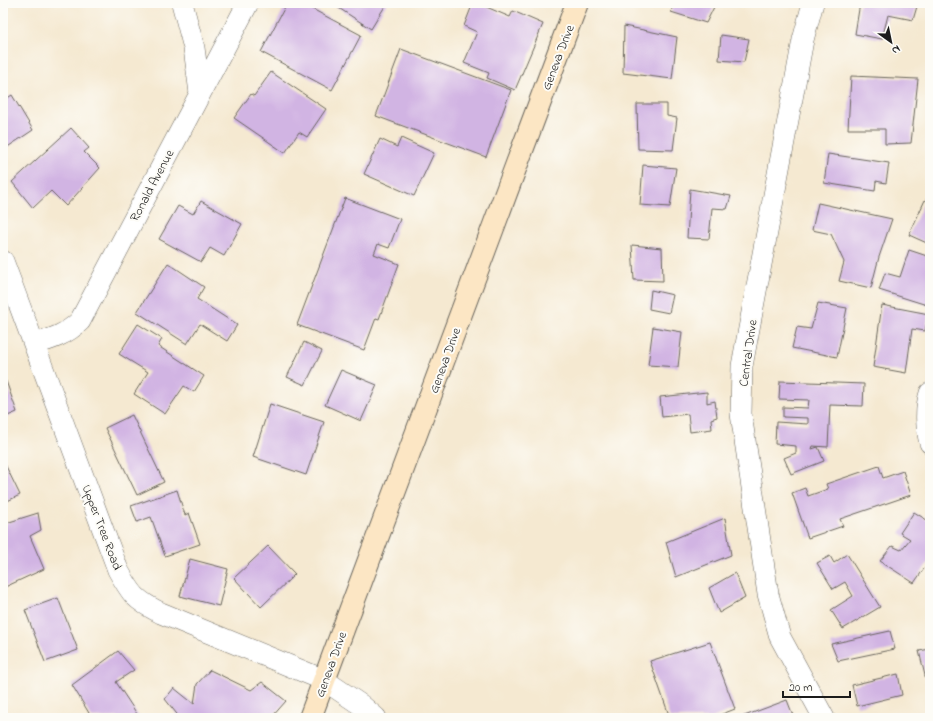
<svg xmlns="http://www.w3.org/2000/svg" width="933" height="721" font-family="'Indie Flower',sans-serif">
	<rect width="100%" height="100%" fill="#fdfcf7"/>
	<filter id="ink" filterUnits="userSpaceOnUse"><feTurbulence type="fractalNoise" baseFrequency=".025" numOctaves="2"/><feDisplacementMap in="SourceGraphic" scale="8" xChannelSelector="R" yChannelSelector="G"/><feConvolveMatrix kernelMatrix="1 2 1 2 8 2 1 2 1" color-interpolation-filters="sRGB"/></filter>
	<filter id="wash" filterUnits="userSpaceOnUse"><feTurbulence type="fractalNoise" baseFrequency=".012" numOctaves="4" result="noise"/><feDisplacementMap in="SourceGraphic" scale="16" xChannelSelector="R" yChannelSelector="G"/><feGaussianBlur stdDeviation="0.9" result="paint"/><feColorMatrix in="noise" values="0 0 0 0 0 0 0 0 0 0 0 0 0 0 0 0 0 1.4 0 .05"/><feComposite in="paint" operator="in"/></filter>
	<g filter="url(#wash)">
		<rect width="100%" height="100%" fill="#f5e9d1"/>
		<g id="blocks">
			<!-- building -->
			<path fill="#d1b4e3" d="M 287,3 L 301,3 L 361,35 L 332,90 L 261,52 Z
				M 331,3 L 387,3 L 371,29 Z
				M 473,3 L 477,3 L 510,17 L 513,11 L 543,24 L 515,90 L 487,78 L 489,73 L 464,63 L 477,32 L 464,26 Z
				M 674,3 L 716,3 L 706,23 L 671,12 Z
				M 860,3 L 918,3 L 913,20 L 888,15 L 882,39 L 855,34 Z
				M 624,26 L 677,37 L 672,79 L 623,73 Z
				M 721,35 L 749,39 L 744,62 L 719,60 Z
				M 401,49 L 511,90 L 486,157 L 376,116 Z
				M 271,72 L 326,109 L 307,137 L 299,132 L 285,153 L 234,118 L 251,94 L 254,96 Z
				M 851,76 L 918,79 L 911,143 L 885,144 L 885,129 L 848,129 Z
				M 12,95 L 33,130 L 3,150 L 3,101 Z
				M 637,104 L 667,104 L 667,116 L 677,118 L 673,150 L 638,149 Z
				M 71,128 L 89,148 L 84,152 L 100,168 L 66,206 L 51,191 L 33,208 L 12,182 Z
				M 401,138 L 434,153 L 414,196 L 364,174 L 380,139 L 397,147 Z
				M 828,154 L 889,163 L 886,183 L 876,181 L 875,191 L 824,183 Z
				M 643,165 L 676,168 L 670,207 L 640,205 Z
				M 690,189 L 731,196 L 727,209 L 712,208 L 709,239 L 687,238 Z
				M 345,198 L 400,219 L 389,248 L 378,244 L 374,254 L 399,264 L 379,319 L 376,318 L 364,350 L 297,325 Z
				M 925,200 L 930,202 L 929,244 L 909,235 Z
				M 201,201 L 242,224 L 224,256 L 210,248 L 201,262 L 159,239 L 178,206 L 193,214 Z
				M 818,203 L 892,219 L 879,257 L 871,288 L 839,281 L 844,262 L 831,234 L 812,230 Z
				M 632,245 L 662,248 L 663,281 L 634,280 Z
				M 909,250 L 930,257 L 930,306 L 879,290 L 885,273 L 900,277 Z
				M 168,263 L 204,287 L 197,299 L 237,325 L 227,341 L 200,324 L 187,344 L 137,312 Z
				M 651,290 L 673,295 L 669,313 L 649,309 Z
				M 818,303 L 847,308 L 837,357 L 792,348 L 797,327 L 811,329 Z
				M 882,305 L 929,314 L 925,331 L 912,329 L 906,373 L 873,367 Z
				M 138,324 L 162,339 L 158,346 L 204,376 L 194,392 L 184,386 L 165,414 L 134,394 L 148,372 L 119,354 Z
				M 653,327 L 682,332 L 678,367 L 648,365 Z
				M 304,342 L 322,351 L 305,385 L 287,377 Z
				M 341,370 L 377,385 L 361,421 L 325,405 Z
				M 6,381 L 17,412 L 3,418 L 3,382 Z
				M 780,381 L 864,384 L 863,406 L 830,405 L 828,447 L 813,446 L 812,449 L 818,447 L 824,461 L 791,474 L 784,458 L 796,453 L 796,446 L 775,444 L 776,422 L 808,424 L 808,418 L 783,417 L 783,407 L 808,408 L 809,400 L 779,399 Z
				M 707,392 L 707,403 L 715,401 L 717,417 L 711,419 L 712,429 L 690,432 L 688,414 L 662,417 L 660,397 Z
				M 270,404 L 324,422 L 306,475 L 253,457 Z
				M 132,415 L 164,482 L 137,495 L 105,428 Z
				M 3,460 L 20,495 L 3,503 Z
				M 879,466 L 883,478 L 903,471 L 911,495 L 840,519 L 843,526 L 808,538 L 792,493 L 805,488 L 808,496 L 828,489 L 826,484 Z
				M 177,490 L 185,515 L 189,513 L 200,544 L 165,556 L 151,517 L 137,522 L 131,506 Z
				M 914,512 L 930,522 L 930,560 L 914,583 L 880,561 L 892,546 L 901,550 L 910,539 L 900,533 Z
				M 38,513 L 41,530 L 30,536 L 44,569 L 5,587 L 3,583 L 3,524 Z
				M 725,518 L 731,555 L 676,577 L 666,542 Z
				M 268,546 L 295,574 L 261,607 L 234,578 Z
				M 847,554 L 880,607 L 843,629 L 831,610 L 853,596 L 845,582 L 833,589 L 817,563 L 830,556 L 834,563 Z
				M 190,559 L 228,569 L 219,606 L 180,596 Z
				M 735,573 L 745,598 L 719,613 L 709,588 Z
				M 58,598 L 78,650 L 45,662 L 25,610 Z
				M 890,631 L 895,649 L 838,661 L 831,644 Z
				M 710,642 L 735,709 L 712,718 L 670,718 L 650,661 Z
				M 930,649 L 930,692 L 929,692 L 919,651 Z
				M 118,651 L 134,670 L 116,682 L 139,717 L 92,718 L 72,685 Z
				M 210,670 L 251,690 L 262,682 L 286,701 L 271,718 L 180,718 L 165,699 L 174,688 L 194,704 L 197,684 Z
				M 898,674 L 902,695 L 857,706 L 852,685 Z
				M 787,700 L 794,718 L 739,718 Z"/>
		</g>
	</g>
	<g filter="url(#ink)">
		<use href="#blocks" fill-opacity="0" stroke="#68645b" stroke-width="1"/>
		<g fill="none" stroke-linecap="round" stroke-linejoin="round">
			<!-- street casing -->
			<g stroke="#68645b" stroke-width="22">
				<path id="street" d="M 182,3 L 194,48 L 200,93
					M 813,3 L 803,40 L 742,366 L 741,414 L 768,594 L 780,637 L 824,718
					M 3,261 L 118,570 C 132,595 135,600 161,613 L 324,680 L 361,705 L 376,718
					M 35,344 C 52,339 67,334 80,321 L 248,3
					M 930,393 C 925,408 926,428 930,443"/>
			</g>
			<!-- secondary casing -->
			<g stroke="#68645b" stroke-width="24">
				<path id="secondary" d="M 310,718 L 577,3"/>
			</g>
			<!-- street -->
			<use href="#street" stroke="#fff" stroke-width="21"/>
			<!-- secondary -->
			<use href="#secondary" stroke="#fce6c4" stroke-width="22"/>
		</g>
	</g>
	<g text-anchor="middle" stroke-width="4" stroke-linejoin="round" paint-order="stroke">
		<!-- street labels -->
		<g font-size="13" fill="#1c1c1c" stroke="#fdfcf7">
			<text transform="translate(557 57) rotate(-69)" y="5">Geneva Drive</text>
			<text transform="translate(151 185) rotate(-62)" y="5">Ronald Avenue</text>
			<text transform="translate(747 353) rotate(-82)" y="5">Central Drive</text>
			<text transform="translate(444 360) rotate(-70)" y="5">Geneva Drive</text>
			<text transform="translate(103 527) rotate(69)" y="5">Upper Tree Road</text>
			<text transform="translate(330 664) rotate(-70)" y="5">Geneva Drive</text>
		</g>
	</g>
	<!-- margin -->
	<rect width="933" height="721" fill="none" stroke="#fdfcf7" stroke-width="16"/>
	<!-- north arrow -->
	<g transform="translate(891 42) rotate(147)" stroke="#fdfcf7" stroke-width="3" paint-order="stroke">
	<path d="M0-3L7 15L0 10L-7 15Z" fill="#1c1c1c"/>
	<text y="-6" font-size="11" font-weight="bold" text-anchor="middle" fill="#1c1c1c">N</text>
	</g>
	<!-- scale -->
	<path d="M783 691v6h67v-6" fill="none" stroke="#1c1c1c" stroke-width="2"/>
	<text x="789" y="691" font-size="12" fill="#1c1c1c" stroke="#fdfcf7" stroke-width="3" paint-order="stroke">20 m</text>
</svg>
